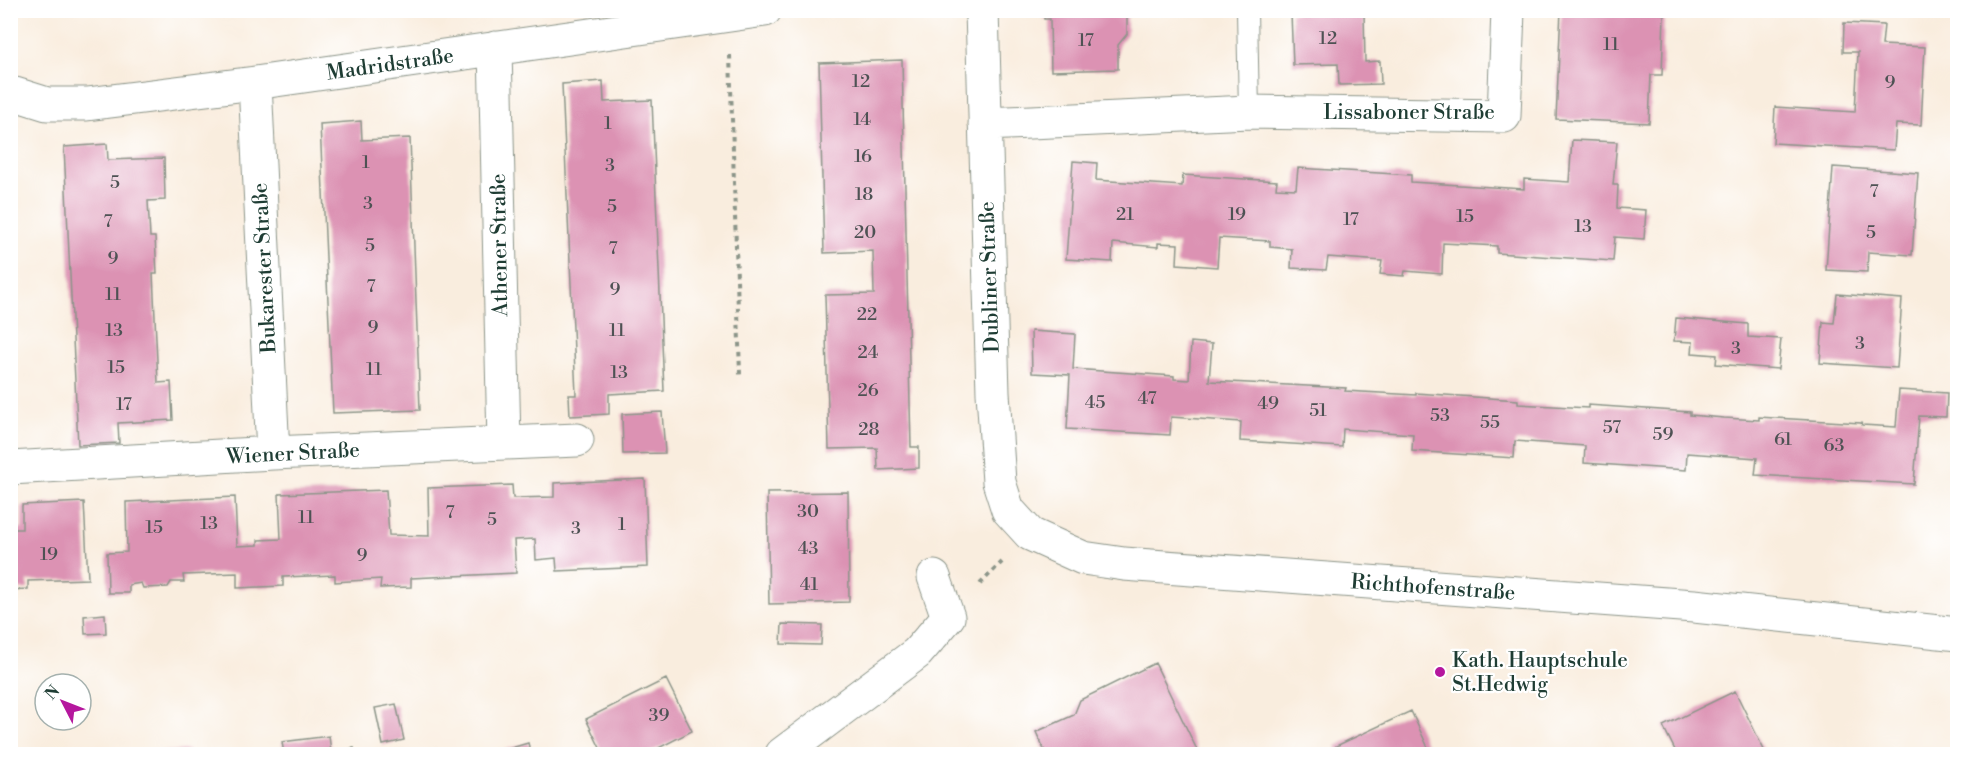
<svg xmlns="http://www.w3.org/2000/svg" width="1968" height="765" font-family="'Libre Bodoni',serif">
	<rect width="100%" height="100%" fill="#fff"/>
	<filter id="ink" filterUnits="userSpaceOnUse"><feTurbulence type="fractalNoise" baseFrequency=".0167" numOctaves="2"/><feDisplacementMap in="SourceGraphic" scale="12" xChannelSelector="R" yChannelSelector="G"/><feConvolveMatrix kernelMatrix="1 2 1 2 8 2 1 2 1" color-interpolation-filters="sRGB"/></filter>
	<filter id="wash" filterUnits="userSpaceOnUse"><feTurbulence type="fractalNoise" baseFrequency=".008" numOctaves="4" result="noise"/><feDisplacementMap in="SourceGraphic" scale="24" xChannelSelector="R" yChannelSelector="G"/><feGaussianBlur stdDeviation="1.35" result="paint"/><feColorMatrix in="noise" values="0 0 0 0 0 0 0 0 0 0 0 0 0 0 0 0 0 1.4 0 .05"/><feComposite in="paint" operator="in"/></filter>
	<g filter="url(#wash)">
		<rect width="100%" height="100%" fill="#f9edde"/>
		<g id="blocks">
			<!-- building -->
			<path fill="#dc92b3" d="M 1044,10 L 1130,10 L 1130,16 L 1127,16 L 1127,34 L 1118,45 L 1118,69 L 1051,71 L 1050,19 L 1044,19 Z
				M 1298,10 L 1364,12 L 1365,62 L 1380,61 L 1381,84 L 1339,85 L 1338,64 L 1293,65 L 1291,13 L 1298,13 Z
				M 1561,10 L 1658,10 L 1658,13 L 1664,14 L 1662,75 L 1651,75 L 1649,123 L 1556,119 Z
				M 1844,23 L 1884,25 L 1882,45 L 1925,47 L 1921,125 L 1896,124 L 1894,150 L 1773,143 L 1775,107 L 1855,112 L 1858,52 L 1843,52 Z
				M 902,60 L 911,447 L 919,447 L 919,468 L 878,470 L 877,448 L 829,449 L 825,295 L 874,294 L 873,251 L 824,253 L 819,63 Z
				M 603,81 L 604,102 L 652,100 L 664,391 L 609,394 L 609,414 L 570,416 L 569,395 L 576,395 L 562,84 Z
				M 361,121 L 362,140 L 410,138 L 420,410 L 333,413 L 320,124 Z
				M 1572,140 L 1617,142 L 1613,185 L 1618,185 L 1617,208 L 1646,210 L 1644,239 L 1615,237 L 1613,261 L 1497,253 L 1497,246 L 1443,243 L 1442,274 L 1405,271 L 1404,276 L 1380,274 L 1382,261 L 1328,257 L 1326,270 L 1291,268 L 1292,249 L 1270,247 L 1270,241 L 1219,238 L 1217,267 L 1177,264 L 1178,244 L 1158,243 L 1158,247 L 1113,243 L 1112,262 L 1066,259 L 1073,161 L 1097,163 L 1096,180 L 1182,186 L 1183,175 L 1277,181 L 1276,188 L 1296,189 L 1298,168 L 1411,175 L 1411,182 L 1524,189 L 1524,179 L 1569,182 Z
				M 107,144 L 108,160 L 164,158 L 165,200 L 148,201 L 150,237 L 155,237 L 157,274 L 153,274 L 158,383 L 171,382 L 173,420 L 118,423 L 119,443 L 78,445 L 64,147 Z
				M 1833,167 L 1918,173 L 1912,255 L 1868,252 L 1867,272 L 1826,270 Z
				M 1837,294 L 1902,299 L 1897,368 L 1820,363 L 1823,322 L 1834,323 Z
				M 1676,318 L 1748,324 L 1748,337 L 1781,339 L 1778,369 L 1716,364 L 1717,355 L 1692,353 L 1693,342 L 1674,341 Z
				M 1031,331 L 1075,334 L 1073,369 L 1174,376 L 1174,379 L 1189,380 L 1191,342 L 1212,344 L 1209,381 L 1346,388 L 1345,391 L 1416,395 L 1416,393 L 1518,400 L 1518,404 L 1588,408 L 1588,405 L 1690,412 L 1690,415 L 1724,418 L 1759,420 L 1759,417 L 1861,423 L 1862,425 L 1896,427 L 1899,390 L 1947,393 L 1946,417 L 1919,416 L 1914,484 L 1755,475 L 1757,458 L 1687,453 L 1686,470 L 1584,463 L 1585,446 L 1515,441 L 1514,458 L 1412,451 L 1413,434 L 1343,429 L 1342,447 L 1240,441 L 1241,422 L 1171,417 L 1170,435 L 1067,429 L 1070,375 L 1032,373 Z
				M 662,412 L 665,453 L 623,454 L 622,414 Z
				M 645,479 L 648,567 L 557,571 L 556,558 L 536,560 L 535,539 L 514,540 L 516,573 L 411,578 L 411,587 L 380,588 L 381,579 L 335,582 L 335,575 L 283,577 L 283,586 L 237,588 L 237,573 L 183,575 L 184,582 L 171,582 L 168,587 L 143,588 L 141,583 L 129,585 L 129,593 L 108,593 L 107,553 L 127,552 L 126,502 L 235,497 L 237,546 L 258,545 L 258,540 L 281,539 L 279,494 L 386,490 L 389,535 L 429,536 L 428,488 L 512,485 L 513,498 L 554,497 L 554,483 Z
				M 848,492 L 849,602 L 769,604 L 767,493 Z
				M 84,502 L 88,579 L 28,581 L 28,589 L 10,590 L 10,529 L 22,529 L 22,505 Z
				M 105,614 L 106,633 L 85,634 L 84,616 Z
				M 782,624 L 822,625 L 821,645 L 781,644 Z
				M 1155,663 L 1199,754 L 1046,754 L 1036,732 L 1074,715 L 1080,700 Z
				M 666,679 L 692,731 L 647,754 L 603,754 L 586,719 Z
				M 1735,691 L 1766,754 L 1677,754 L 1663,726 Z
				M 396,704 L 404,740 L 383,745 L 375,708 Z
				M 1411,711 L 1431,754 L 1340,754 L 1336,746 Z
				M 329,736 L 331,752 L 354,748 L 354,754 L 284,754 L 282,742 Z
				M 528,743 L 531,754 L 491,754 Z
				M 188,750 L 188,754 L 161,754 L 161,752 Z"/>
		</g>
	</g>
	<g filter="url(#ink)">
		<use href="#blocks" fill-opacity="0" stroke="#8c9589" stroke-width="1.5"/>
		<g fill="none" stroke-linecap="round" stroke-linejoin="round">
			<!-- lane casing -->
			<g stroke="#8c9589" stroke-width="22">
				<path id="lane" d="M 1247,10 L 1249,112"/>
			</g>
			<!-- street casing -->
			<g stroke="#8c9589" stroke-width="35">
				<path id="street" d="M 982,10 L 993,393 L 999,482 L 1008,510 L 1030,534 L 1083,558 L 1124,564 L 1694,606 L 1958,634
					M 495,48 L 504,443
					M 255,83 L 273,453
					M 15,94 L 47,104 L 87,104 L 255,83 L 765,10
					M 985,124 L 1249,112 L 1504,116 L 1508,10
					M 10,468 L 273,453 L 577,440
					M 782,754 L 917,653 L 948,617 L 934,577"/>
			</g>
			<!-- path -->
			<path stroke="#8c9589" stroke-width="4" stroke-dasharray="4.5 4.5" stroke-linecap="butt" d="M 730,55 L 740,375
				M 980,584 L 1002,562"/>
			<!-- lane -->
			<use href="#lane" stroke="#fff" stroke-width="20"/>
			<!-- street -->
			<use href="#street" stroke="#fff" stroke-width="33"/>
		</g>
	</g>
	<!-- markers -->
	<circle fill="#b5179e" stroke="#fff" stroke-width="2" cx="1440" cy="672" r="6"/>
	<g text-anchor="middle" stroke-width="4.5" stroke-linejoin="round" paint-order="stroke">
		<!-- number labels -->
		<g font-size="18" fill="#4e5254">
			<text x="1328" y="44">12</text>
			<text x="1086" y="46">17</text>
			<text x="1611" y="50">11</text>
			<text x="861" y="87">12</text>
			<text x="1890" y="88">9</text>
			<text x="862" y="125">14</text>
			<text x="608" y="129">1</text>
			<text x="863" y="162">16</text>
			<text x="366" y="168">1</text>
			<text x="610" y="171">3</text>
			<text x="115" y="188">5</text>
			<text x="1874" y="197">7</text>
			<text x="864" y="200">18</text>
			<text x="368" y="209">3</text>
			<text x="612" y="212">5</text>
			<text x="1125" y="220">21</text>
			<text x="1237" y="220">19</text>
			<text x="1465" y="222">15</text>
			<text x="1351" y="225">17</text>
			<text x="108" y="227">7</text>
			<text x="1583" y="232">13</text>
			<text x="865" y="238">20</text>
			<text x="1871" y="238">5</text>
			<text x="370" y="251">5</text>
			<text x="613" y="254">7</text>
			<text x="113" y="264">9</text>
			<text x="371" y="292">7</text>
			<text x="615" y="295">9</text>
			<text x="113" y="300">11</text>
			<text x="867" y="320">22</text>
			<text x="373" y="333">9</text>
			<text x="114" y="336">13</text>
			<text x="617" y="336">11</text>
			<text x="1860" y="349">3</text>
			<text x="1736" y="354">3</text>
			<text x="868" y="358">24</text>
			<text x="116" y="373">15</text>
			<text x="374" y="375">11</text>
			<text x="619" y="378">13</text>
			<text x="868" y="396">26</text>
			<text x="1147" y="404">47</text>
			<text x="1095" y="408">45</text>
			<text x="1268" y="409">49</text>
			<text x="124" y="410">17</text>
			<text x="1318" y="416">51</text>
			<text x="1440" y="421">53</text>
			<text x="1490" y="428">55</text>
			<text x="1612" y="433">57</text>
			<text x="869" y="435">28</text>
			<text x="1663" y="440">59</text>
			<text x="1783" y="445">61</text>
			<text x="1834" y="451">63</text>
			<text x="808" y="517">30</text>
			<text x="450" y="518">7</text>
			<text x="306" y="523">11</text>
			<text x="492" y="525">5</text>
			<text x="209" y="529">13</text>
			<text x="622" y="530">1</text>
			<text x="154" y="533">15</text>
			<text x="576" y="534">3</text>
			<text x="808" y="554">43</text>
			<text x="49" y="560">19</text>
			<text x="362" y="561">9</text>
			<text x="809" y="590">41</text>
			<text x="659" y="721">39</text>
		</g>
		<!-- street labels -->
		<g font-size="21" fill="#1f3d34" stroke="#fff">
			<text transform="translate(390 64) rotate(-8)" y="7">Madridstraße</text>
			<text x="1409" y="119">Lissaboner Straße</text>
			<text transform="translate(499 245) rotate(-91)" y="7">Athener Straße</text>
			<text transform="translate(264 268) rotate(-93)" y="7">Bukarester Straße</text>
			<text transform="translate(989 277) rotate(-92)" y="7">Dubliner Straße</text>
			<text transform="translate(293 453) rotate(-3)" y="7">Wiener Straße</text>
			<text transform="translate(1433 587) rotate(4)" y="7">Richthofenstraße</text>
		</g>
		<!-- poi labels -->
		<g font-size="21" fill="#1f3d34" stroke="#fff" text-anchor="start">
			<text x="1452" y="667">Kath. Hauptschule<tspan x="1452" dy="24">St.Hedwig</tspan></text>
		</g>
	</g>
	<!-- margin -->
	<rect width="1968" height="765" fill="none" stroke="#fff" stroke-width="36"/>
	<!-- north arrow -->
	<g transform="translate(63 702) rotate(312)"><circle r="28" fill="#ffffff" stroke="#a5b1ae" stroke-width="1.5"/>
	<path d="M0-4.5L10 22L0 15L-10 22Z" fill="#b5179e"/>
	<text y="-9" font-size="16" font-weight="bold" text-anchor="middle" fill="#1f3d34">N</text>
	</g>
</svg>
